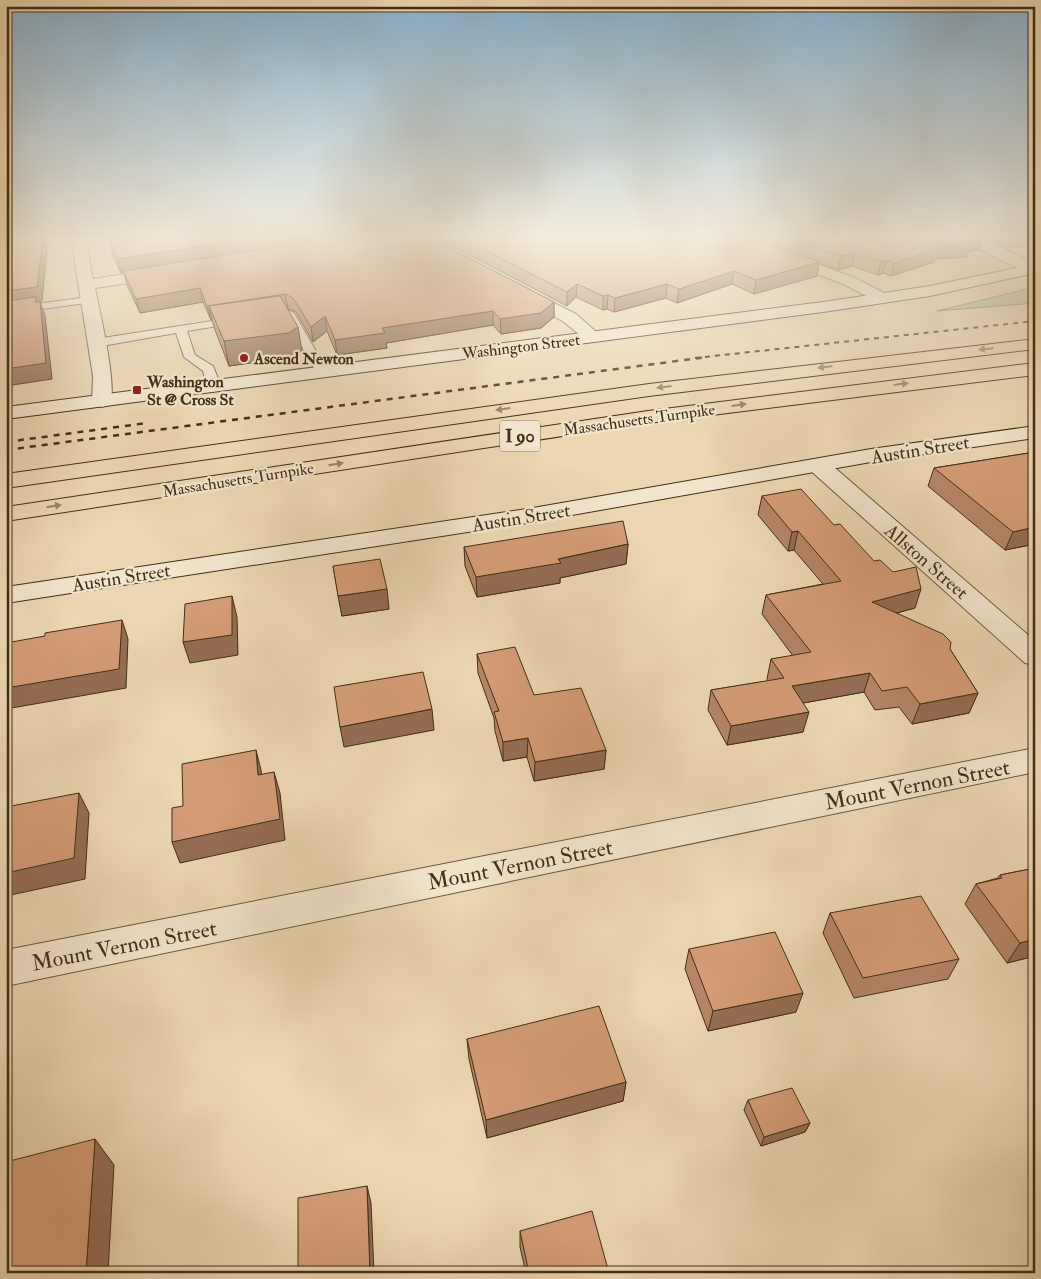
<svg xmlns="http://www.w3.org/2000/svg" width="1041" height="1279" font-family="'IM FELL Double Pica',serif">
	<rect width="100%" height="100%" fill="#ecd7b2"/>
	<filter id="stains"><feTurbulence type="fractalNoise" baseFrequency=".004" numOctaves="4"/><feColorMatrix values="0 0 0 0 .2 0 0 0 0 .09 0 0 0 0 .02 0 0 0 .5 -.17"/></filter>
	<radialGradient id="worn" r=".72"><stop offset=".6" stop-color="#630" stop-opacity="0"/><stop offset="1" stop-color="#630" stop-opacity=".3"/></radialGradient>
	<!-- green -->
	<path fill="#b2bf90" stroke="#797754" d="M 1035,287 L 1035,303 L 937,311 Z"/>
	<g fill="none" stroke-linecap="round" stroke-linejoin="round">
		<!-- service casing -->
		<g stroke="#6b593e" stroke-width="2">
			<path id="service" d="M 89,297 L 93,298 L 95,300 L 93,302 L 6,314 L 6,308 Z
				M 288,310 L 294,313 L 328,372 L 326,375 L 318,375 L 284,316 L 279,313 L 281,311 Z
				M 238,317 L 244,320 L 242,322 L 187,331 L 195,355 L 213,366 L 221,386 L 214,390 L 207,386 L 203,371 L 184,357 L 176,333 L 96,347 L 90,343 L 96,339 Z"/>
		</g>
		<!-- minor casing -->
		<g stroke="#6b593e" stroke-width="2">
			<path id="minor" d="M 71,238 L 85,238 L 93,279 L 162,268 L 167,270 L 170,273 L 167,276 L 162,278 L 95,288 C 99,309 119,391 109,405 L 102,407 L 95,405 L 92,401 L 93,376 Z
				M 729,238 L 749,238 L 855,278 L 888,295 L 890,298 L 888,301 L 876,301 L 843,284 L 731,241 Z
				M 965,238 L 982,238 L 1035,264 L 1035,273 C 1024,273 971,247 965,238 Z
				M 520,286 L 576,314 L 602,337 L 599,341 L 593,342 L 587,341 L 564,322 L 514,294 L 512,291 L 514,288 Z
				M 819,459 L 827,461 L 1035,641 L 1035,665 L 1025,663 L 811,471 L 808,466 L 811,461 Z
				M 1035,748 L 1035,772 L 6,986 L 6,950 Z"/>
		</g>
		<!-- secondary casing -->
		<g stroke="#402f17" stroke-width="2">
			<path id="secondary" d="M 1035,264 L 1035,273 L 930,296 L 823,312 L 6,419 L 6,407 L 823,302 L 930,286 Z
				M 1035,426 L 1035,438 L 871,462 L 527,523 L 6,603 L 6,587 L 527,509 L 871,449 Z"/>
		</g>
		<!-- motorway casing -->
		<g stroke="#402f17" stroke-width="2">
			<path id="motorway" d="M 1035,339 L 1035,349 L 649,396 L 6,488 L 6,474 L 649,384 Z
				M 1035,363 L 1035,375 L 648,423 L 6,521 L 6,507 L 648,411 Z"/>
		</g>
		<!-- service -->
		<use href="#service" fill="#f3e5cd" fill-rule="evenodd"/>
		<!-- minor -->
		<use href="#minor" fill="#f3e5cd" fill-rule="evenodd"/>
		<!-- secondary -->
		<use href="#secondary" fill="#f3e5cd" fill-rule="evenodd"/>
		<!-- motorway -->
		<use href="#motorway" fill="#ecd7b2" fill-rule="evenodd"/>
		<!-- rail-far1 -->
		<path stroke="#402f17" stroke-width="2" stroke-dasharray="5 5" stroke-linecap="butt" d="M 695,358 L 1035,321"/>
		<!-- rail -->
		<path stroke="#402f17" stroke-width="2.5" stroke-dasharray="6 6" stroke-linecap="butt" d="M 6,442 L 147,423
			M 6,450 L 707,357"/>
	</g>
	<!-- wall -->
	<path fill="#b68667" stroke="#402f17" d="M 110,238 L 430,238 L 554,302 L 554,317 L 541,328 L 501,334 L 493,325 L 386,343 L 387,348 L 337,355 L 327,331 L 313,342 L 296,312 L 287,308 L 302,351 L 293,357 L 229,366 L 215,330 L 212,320 L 211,320 L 203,302 L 140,313 L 127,285 L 124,272 L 121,273 L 113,256 L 110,243 L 112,242 Z
		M 437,238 L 982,238 L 979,250 L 969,251 L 967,257 L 935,259 L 934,262 L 891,276 L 883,273 L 878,275 L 852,266 L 838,270 L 819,263 L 817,276 L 754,294 L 732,284 L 677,303 L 666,298 L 614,312 L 607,309 L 603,310 L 576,297 L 567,306 Z
		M 986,238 L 1035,238 L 1006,248 Z
		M 1035,452 L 1035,544 L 1005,550 L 928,486 L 934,468 Z
		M 762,496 L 834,525 L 915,608 L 897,613 L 950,649 L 978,693 L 969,713 L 912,724 L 899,707 L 875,710 L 864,692 L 803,703 L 803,732 L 727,745 L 708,710 L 711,690 L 768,681 L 767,679 L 771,659 L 793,656 L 762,614 L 766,595 L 823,584 L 794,550 L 788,551 L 758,515 Z
		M 628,544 L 626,564 L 560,578 L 560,583 L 477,597 L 465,566 L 464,547 Z
		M 333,566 L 389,609 L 342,616 Z
		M 477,654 L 534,695 L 606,750 L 604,769 L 534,781 L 527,757 L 503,761 L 495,731 L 494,718 L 478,673 Z
		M 1035,868 L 1035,956 L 1007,963 L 965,904 L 976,884 L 998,878 L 1000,875 Z
		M 830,913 L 959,959 L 948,979 L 854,998 L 823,933 Z
		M 689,949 L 796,1012 L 708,1031 L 685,969 Z
		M 467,1039 L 626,1082 L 623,1101 L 487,1138 L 469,1059 Z
		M 748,1100 L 810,1123 L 805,1132 L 761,1146 L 744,1110 Z
		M 520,1231 L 609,1273 L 526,1273 L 520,1247 Z"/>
	<!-- shaded-wall -->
	<path fill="#946d54" stroke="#402f17" d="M 43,238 L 45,238 L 47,249 L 42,301 L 38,302 L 40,302 L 45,316 L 52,379 L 6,386 L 6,291 Z
		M 256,238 L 340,238 L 121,273 L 118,259 Z
		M 977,238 L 982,238 L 979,250 L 969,251 L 967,257 L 935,259 L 934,262 L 891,276 L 894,263 L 934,247 L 963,239 Z
		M 1010,238 L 1035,238 L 1035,245 L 1006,248 Z
		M 855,252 L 852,266 L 838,270 L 841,256 Z
		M 886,260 L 883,273 L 878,275 L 881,261 Z
		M 819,262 L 817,276 L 754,294 L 756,280 Z
		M 734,271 L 732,284 L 677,303 L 679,289 Z
		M 577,284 L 576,297 L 567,306 L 567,292 Z
		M 667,284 L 666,298 L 614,312 L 615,298 Z
		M 200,288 L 203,302 L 140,313 L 136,299 Z
		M 285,294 L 288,308 L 209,306 L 212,320 L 211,320 L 207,306 Z
		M 608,295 L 607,309 L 603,310 L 603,296 Z
		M 554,302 L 554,317 L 541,328 L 501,334 L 500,319 Z
		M 493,311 L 493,325 L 386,343 L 387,348 L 337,355 L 335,340 L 382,328 Z
		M 325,316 L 327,331 L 313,342 L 311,327 Z
		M 298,327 L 302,351 L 293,357 L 229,366 L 224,341 Z
		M 1035,527 L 1035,544 L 1005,550 L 1013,532 Z
		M 798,531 L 794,550 L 788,551 L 792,532 Z
		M 628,544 L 626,564 L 560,578 L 560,583 L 477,597 L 476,577 Z
		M 387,589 L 389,609 L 342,616 L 338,596 Z
		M 921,589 L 915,608 L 866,621 L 872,602 Z
		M 232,596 L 237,617 L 238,655 L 190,663 L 183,642 Z
		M 122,620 L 128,639 L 126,688 L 6,709 L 6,688 Z
		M 870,673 L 864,692 L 787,706 L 792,686 Z
		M 978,693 L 969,713 L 912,724 L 920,704 Z
		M 432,709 L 434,730 L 344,747 L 340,727 Z
		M 809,712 L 803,732 L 727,745 L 731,726 Z
		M 528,738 L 527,757 L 503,761 L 503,742 Z
		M 256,750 L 261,770 L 264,796 L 258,775 Z
		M 606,750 L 604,769 L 534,781 L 535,762 Z
		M 274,772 L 280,793 L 285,840 L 180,863 L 172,842 Z
		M 79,793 L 89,813 L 85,879 L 6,896 L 6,873 Z
		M 1035,939 L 1035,956 L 1007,963 L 1020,943 Z
		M 803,993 L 796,1012 L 708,1031 L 713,1011 Z
		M 626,1082 L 623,1101 L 487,1138 L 486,1120 Z
		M 810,1123 L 805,1132 L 761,1146 L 764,1137 Z
		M 95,1139 L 114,1165 L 108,1273 L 86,1273 Z
		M 367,1186 L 371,1203 L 374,1273 L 370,1273 Z"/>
	<!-- building -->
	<path fill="#d49c78" stroke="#402f17" d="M 6,238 L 43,238 L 37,287 L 6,291 Z
		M 111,238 L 256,238 L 118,259 L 110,243 L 112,242 Z
		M 333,238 L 430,238 L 554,302 L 541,313 L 500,319 L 493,311 L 382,328 L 385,333 L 335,340 L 325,316 L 311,327 L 293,298 L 285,294 L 207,306 L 200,288 L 136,299 L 123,271 Z
		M 461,238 L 753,238 L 819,262 L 756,280 L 734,271 L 679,289 L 667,284 L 615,298 L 608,295 L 603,296 L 577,284 L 567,292 Z
		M 791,238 L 977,238 L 963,239 L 971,244 L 934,247 L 938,248 L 894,263 L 886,260 L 881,261 L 855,252 L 841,256 Z
		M 280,296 L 298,327 L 289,333 L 224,341 L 209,306 Z
		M 36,297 L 35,302 L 40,302 L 46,363 L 6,369 L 6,301 Z
		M 1035,452 L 1035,527 L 1013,532 L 934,468 Z
		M 801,489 L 834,525 L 840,524 L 874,561 L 880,560 L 893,572 L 916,567 L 921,589 L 872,602 L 943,634 L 951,642 L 950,649 L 978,693 L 920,704 L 907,687 L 882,691 L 870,673 L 792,686 L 809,712 L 731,726 L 711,690 L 784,678 L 771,659 L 811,652 L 766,595 L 841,581 L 798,531 L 792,532 L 762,496 Z
		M 623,521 L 628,544 L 558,559 L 561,563 L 476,577 L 464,547 Z
		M 380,559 L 387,589 L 338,596 L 333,566 Z
		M 232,596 L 232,635 L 183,642 L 185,604 Z
		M 122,620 L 119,669 L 6,688 L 6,643 L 45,636 L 45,633 Z
		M 515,647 L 534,695 L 581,688 L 606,750 L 535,762 L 528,738 L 503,742 L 494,712 L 499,711 L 477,654 Z
		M 423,672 L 432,709 L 340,727 L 334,687 Z
		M 256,750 L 258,775 L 274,772 L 280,819 L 172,842 L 172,808 L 183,806 L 182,764 Z
		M 79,793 L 74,858 L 6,873 L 6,807 Z
		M 1035,868 L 1035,939 L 1020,943 L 976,884 L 1002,878 L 1000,875 Z
		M 921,896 L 959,959 L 863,978 L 830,913 Z
		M 775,932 L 803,993 L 713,1011 L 689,949 Z
		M 599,1006 L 626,1082 L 486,1120 L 467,1039 Z
		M 792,1088 L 810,1123 L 764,1137 L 748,1100 Z
		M 95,1139 L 86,1273 L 6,1273 L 6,1162 Z
		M 367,1186 L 370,1273 L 298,1273 L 298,1198 Z
		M 592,1211 L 609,1273 L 529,1273 L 520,1231 Z"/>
	<!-- one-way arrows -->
	<defs><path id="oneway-solid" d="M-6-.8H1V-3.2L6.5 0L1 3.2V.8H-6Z" transform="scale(1.25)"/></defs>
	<g fill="#968364">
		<use href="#oneway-solid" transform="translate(986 349) rotate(174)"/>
		<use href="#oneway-solid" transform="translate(825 367) rotate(173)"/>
		<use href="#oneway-solid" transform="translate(901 384) rotate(-7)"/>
		<use href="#oneway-solid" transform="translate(664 387) rotate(173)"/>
		<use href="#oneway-solid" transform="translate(739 405) rotate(-8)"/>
		<use href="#oneway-solid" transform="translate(503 409) rotate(172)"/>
		<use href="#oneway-solid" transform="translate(336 464) rotate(-9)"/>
		<use href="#oneway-solid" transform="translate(54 506) rotate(-9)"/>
	</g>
	<!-- sky -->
	<linearGradient id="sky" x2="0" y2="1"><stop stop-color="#89b5d4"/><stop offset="0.57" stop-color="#f6eddc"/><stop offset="1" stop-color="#f6eddc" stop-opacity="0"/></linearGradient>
	<rect width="1041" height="417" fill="url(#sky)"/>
	<!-- markers -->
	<g fill="#8f2418" stroke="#f3e5cd" stroke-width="2">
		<circle cx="244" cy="358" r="5"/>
		<rect x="132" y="385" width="10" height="10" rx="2.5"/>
	</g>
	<g text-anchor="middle" stroke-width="4.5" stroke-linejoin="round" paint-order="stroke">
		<!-- far-street labels -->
		<g font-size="16" fill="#402f17" stroke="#f3e5cd">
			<text transform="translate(521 346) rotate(-7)" y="6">Washington Street</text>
			<text transform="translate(639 419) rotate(-8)" y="6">Massachusetts Turnpike</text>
			<text transform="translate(238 479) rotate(-9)" y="6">Massachusetts Turnpike</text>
		</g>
		<!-- far-poi labels -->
		<g font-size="16" font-weight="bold" fill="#402f17" stroke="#f3e5cd" text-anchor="start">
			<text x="254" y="364">Ascend Newton</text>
			<text x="147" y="387">Washington<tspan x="147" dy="18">St @ Cross St</tspan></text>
		</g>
		<!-- shield labels -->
		<rect fill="#f3e5cd" stroke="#76664e" stroke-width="1" x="500" y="420.5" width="40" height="31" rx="4"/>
		<g font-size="18" font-weight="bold" fill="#402f17">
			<text x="520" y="442">I 90</text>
		</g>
		<!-- street labels -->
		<g font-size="19" fill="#402f17" stroke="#f3e5cd">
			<text transform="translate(920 449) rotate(-9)" y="7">Austin Street</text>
			<text transform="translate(521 517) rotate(-9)" y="7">Austin Street</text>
			<text transform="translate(927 561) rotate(41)" y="7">Allston Street</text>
			<text transform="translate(121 577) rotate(-9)" y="7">Austin Street</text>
		</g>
		<!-- near-street labels -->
		<g font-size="22" fill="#402f17" stroke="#f3e5cd">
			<text transform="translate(917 784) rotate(-11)" y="8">Mount Vernon Street</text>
			<text transform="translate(520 864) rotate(-11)" y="8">Mount Vernon Street</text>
			<text transform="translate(124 945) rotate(-11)" y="8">Mount Vernon Street</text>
		</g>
	</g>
	<!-- margin -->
	<rect width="1041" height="1279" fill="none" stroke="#ecd7b2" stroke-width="25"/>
	<rect x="8" y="8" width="1026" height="1264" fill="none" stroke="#402f17" stroke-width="2.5"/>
	<rect x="12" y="12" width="1016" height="1254" fill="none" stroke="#402f17"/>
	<rect width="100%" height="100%" filter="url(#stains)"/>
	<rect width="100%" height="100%" fill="url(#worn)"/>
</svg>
